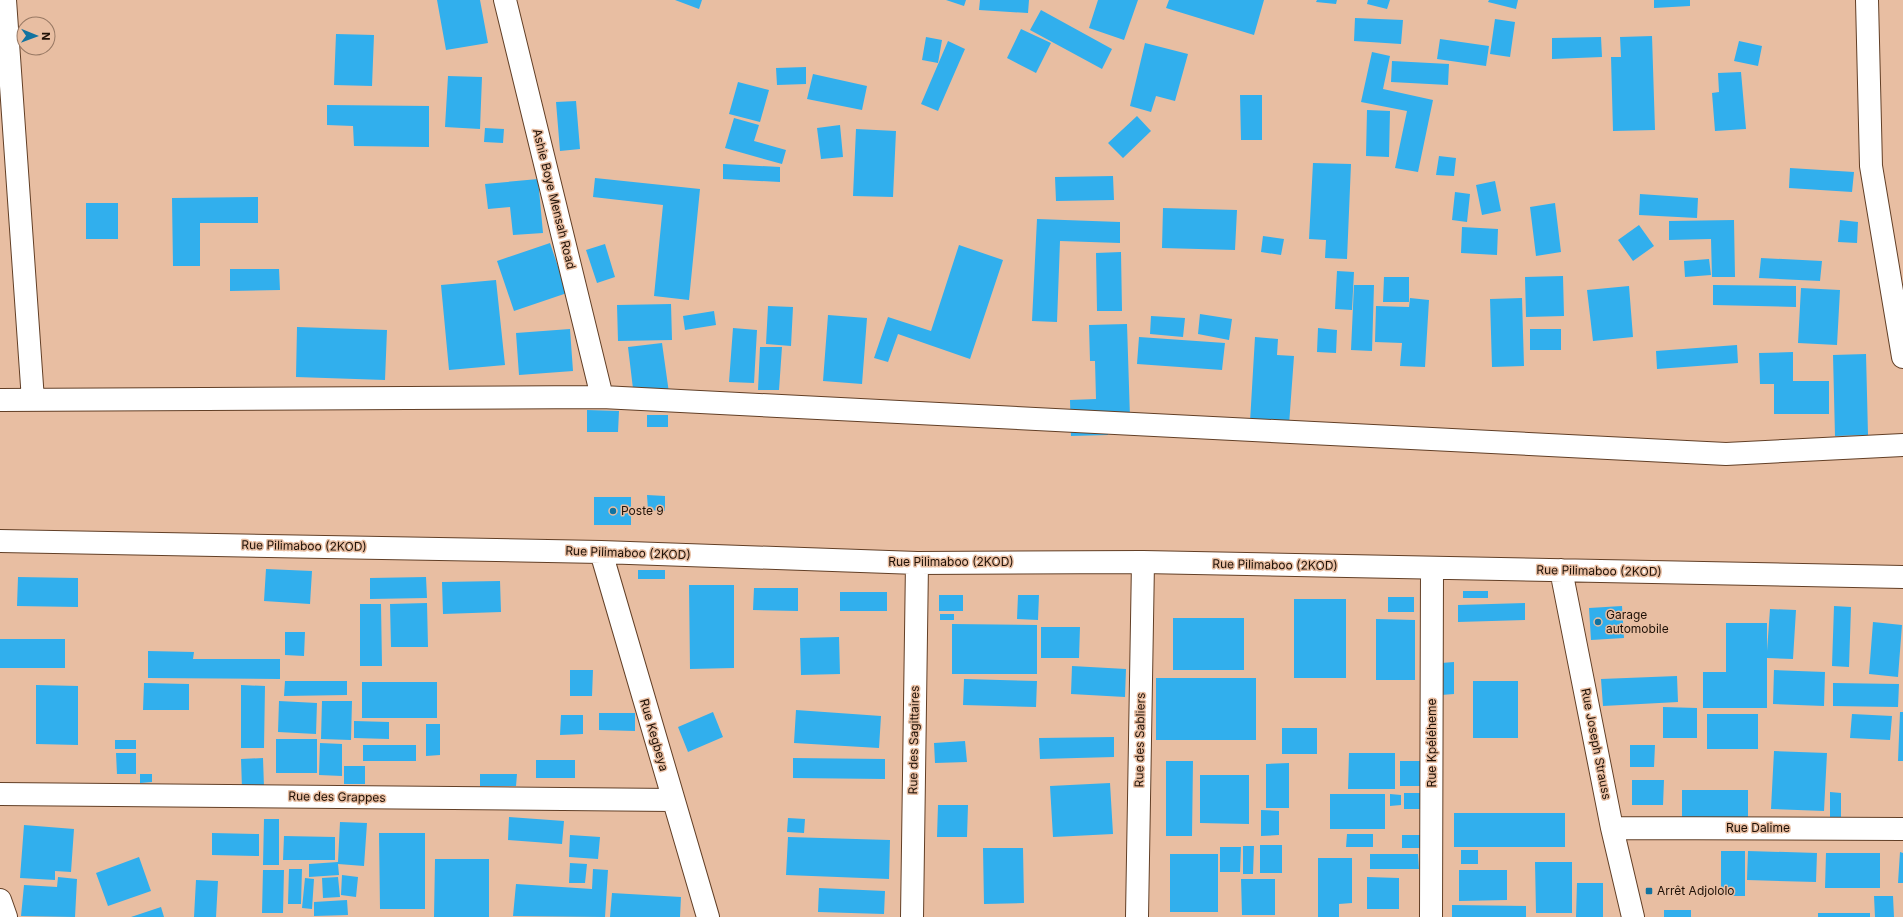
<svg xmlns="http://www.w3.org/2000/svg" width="1903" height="917" font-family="Inter,sans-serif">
	<rect width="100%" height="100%" fill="#e8bea2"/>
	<!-- building -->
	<path fill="#31afed" d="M 437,0 L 480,0 L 488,43 L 446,50 Z
		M 675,0 L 702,0 L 699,9 Z
		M 946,0 L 966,0 L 964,6 Z
		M 980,0 L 1029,0 L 1028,13 L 979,10 Z
		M 1098,0 L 1138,0 L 1124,40 L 1089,28 Z
		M 1169,0 L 1264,0 L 1254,35 L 1166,8 Z
		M 1317,0 L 1337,0 L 1336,4 L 1316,2 Z
		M 1368,0 L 1390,0 L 1387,9 L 1367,4 Z
		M 1489,0 L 1518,0 L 1516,9 L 1488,2 Z
		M 1654,0 L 1690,0 L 1690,6 L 1654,8 Z
		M 1041,10 L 1112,49 L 1102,69 L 1030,30 Z
		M 1355,18 L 1403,20 L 1401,44 L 1354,41 Z
		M 1495,19 L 1515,22 L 1510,57 L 1490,54 Z
		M 1021,29 L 1051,43 L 1036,73 L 1007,58 Z
		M 336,34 L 374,35 L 372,86 L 334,85 Z
		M 1652,36 L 1655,130 L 1613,131 L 1611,57 L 1621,57 L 1620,37 Z
		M 926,37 L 942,40 L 938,63 L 922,60 Z
		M 1601,37 L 1602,57 L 1552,59 L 1552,38 Z
		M 1440,39 L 1489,46 L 1486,66 L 1437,59 Z
		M 948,41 L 965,49 L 938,111 L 921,104 Z
		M 1739,41 L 1762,46 L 1758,66 L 1734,61 Z
		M 1145,43 L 1188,54 L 1175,101 L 1156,96 L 1151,112 L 1130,106 Z
		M 1372,52 L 1390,56 L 1383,89 L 1433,100 L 1418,172 L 1395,168 L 1407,111 L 1361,102 Z
		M 1392,61 L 1449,64 L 1448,85 L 1391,82 Z
		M 806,67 L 806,84 L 777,85 L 776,68 Z
		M 1741,72 L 1746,129 L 1715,131 L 1712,93 L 1719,92 L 1718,73 Z
		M 813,74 L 867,86 L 862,110 L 807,99 Z
		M 448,76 L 482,77 L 480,129 L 445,127 Z
		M 738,82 L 769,90 L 760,122 L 729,114 Z
		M 1240,95 L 1262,95 L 1262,140 L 1241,140 Z
		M 576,101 L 580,149 L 560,151 L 556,102 Z
		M 327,105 L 429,106 L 429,147 L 354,146 L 353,126 L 327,125 Z
		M 1367,110 L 1390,111 L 1389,157 L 1366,156 Z
		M 1137,116 L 1151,131 L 1123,158 L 1108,143 Z
		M 734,118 L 759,125 L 754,141 L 786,150 L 782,164 L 725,148 Z
		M 840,125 L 843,157 L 821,159 L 817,128 Z
		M 485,128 L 504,129 L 503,143 L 484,142 Z
		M 856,129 L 896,131 L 893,197 L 853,196 Z
		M 1439,156 L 1456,158 L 1454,176 L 1436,175 Z
		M 1313,163 L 1351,164 L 1347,259 L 1325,258 L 1326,240 L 1309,239 Z
		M 723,164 L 780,167 L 780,182 L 723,179 Z
		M 1790,168 L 1854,172 L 1852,192 L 1789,188 Z
		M 1113,176 L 1114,200 L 1056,201 L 1055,177 Z
		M 595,178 L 700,189 L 689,300 L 654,296 L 663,205 L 593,197 Z
		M 538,179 L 543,233 L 513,235 L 510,207 L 488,209 L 485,184 Z
		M 1495,181 L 1501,211 L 1482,215 L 1476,185 Z
		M 1455,192 L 1470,194 L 1467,222 L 1452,220 Z
		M 1640,194 L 1698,198 L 1697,218 L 1639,215 Z
		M 258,197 L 258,223 L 200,223 L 200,266 L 173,266 L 172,198 Z
		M 86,203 L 118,203 L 118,239 L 86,239 Z
		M 1555,203 L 1561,252 L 1536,256 L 1530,207 Z
		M 1163,208 L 1237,210 L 1235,250 L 1162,248 Z
		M 1037,219 L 1120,222 L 1120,243 L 1060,241 L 1057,322 L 1032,321 Z
		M 1734,220 L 1735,277 L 1712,277 L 1711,239 L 1669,240 L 1669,221 Z
		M 1840,220 L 1858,222 L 1857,243 L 1838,242 Z
		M 1639,225 L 1654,246 L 1633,261 L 1618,240 Z
		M 1462,227 L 1498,229 L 1497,255 L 1461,253 Z
		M 1263,236 L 1284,239 L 1281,255 L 1261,252 Z
		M 550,243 L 567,293 L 514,311 L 497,261 Z
		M 605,244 L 615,277 L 597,283 L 586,250 Z
		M 959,245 L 1003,260 L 970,359 L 898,334 L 888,362 L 874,358 L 888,317 L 931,331 Z
		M 1121,252 L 1122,311 L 1097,311 L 1096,253 Z
		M 1761,258 L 1822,261 L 1820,281 L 1759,278 Z
		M 1709,259 L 1711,275 L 1685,277 L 1684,261 Z
		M 230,269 L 279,269 L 280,290 L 230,291 Z
		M 1337,271 L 1354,272 L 1352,310 L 1335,309 Z
		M 1563,276 L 1564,316 L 1526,317 L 1525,277 Z
		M 1384,277 L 1409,277 L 1409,302 L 1383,302 Z
		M 496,280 L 505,365 L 449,370 L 441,285 Z
		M 1354,285 L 1374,285 L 1372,351 L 1351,350 Z
		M 1713,285 L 1796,286 L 1796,307 L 1713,305 Z
		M 1629,286 L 1633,337 L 1593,341 L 1587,290 Z
		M 1801,288 L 1840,290 L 1837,345 L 1798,343 Z
		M 1410,298 L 1429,300 L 1425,367 L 1400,366 L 1402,343 L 1375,342 L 1376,306 L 1409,307 Z
		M 1522,298 L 1524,366 L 1492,367 L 1490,299 Z
		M 671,304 L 672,340 L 618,341 L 617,305 Z
		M 768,306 L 793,307 L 791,346 L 766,344 Z
		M 714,311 L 716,325 L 685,330 L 683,316 Z
		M 1200,314 L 1232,319 L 1229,340 L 1198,334 Z
		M 828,315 L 867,318 L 862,384 L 823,381 Z
		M 1151,316 L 1185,318 L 1183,337 L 1150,334 Z
		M 1127,324 L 1130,418 L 1107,418 L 1108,435 L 1071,436 L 1070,400 L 1096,399 L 1095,361 L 1090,361 L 1089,325 Z
		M 297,327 L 387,330 L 385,380 L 296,377 Z
		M 733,328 L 757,330 L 754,383 L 729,382 Z
		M 1318,328 L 1337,330 L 1336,353 L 1317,352 Z
		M 570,329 L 573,371 L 519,375 L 516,333 Z
		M 1530,329 L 1561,329 L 1561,350 L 1530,350 Z
		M 1139,337 L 1225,343 L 1222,370 L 1137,364 Z
		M 1255,337 L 1278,339 L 1277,355 L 1294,356 L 1289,425 L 1250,422 Z
		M 662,343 L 669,393 L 634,397 L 628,347 Z
		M 1737,345 L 1738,363 L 1657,369 L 1656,351 Z
		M 760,347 L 782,347 L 779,390 L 758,390 Z
		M 1793,352 L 1793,381 L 1829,381 L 1829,414 L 1774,414 L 1774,384 L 1760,384 L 1759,353 Z
		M 1866,354 L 1868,435 L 1835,436 L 1833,355 Z
		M 587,410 L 619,411 L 618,432 L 587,432 Z
		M 647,415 L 668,415 L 668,427 L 647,427 Z
		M 647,495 L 665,496 L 665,511 L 648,510 Z
		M 594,497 L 631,497 L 631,525 L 594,525 Z
		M 266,569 L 312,571 L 310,604 L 264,601 Z
		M 638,570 L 665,570 L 665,579 L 638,579 Z
		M 18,577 L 78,578 L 78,607 L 17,606 Z
		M 426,577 L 427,598 L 370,599 L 370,578 Z
		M 500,581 L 501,612 L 443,614 L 442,582 Z
		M 689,585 L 734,585 L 734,668 L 690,669 Z
		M 754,588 L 798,588 L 798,611 L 753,610 Z
		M 1463,591 L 1488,591 L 1488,598 L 1463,598 Z
		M 840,592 L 887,592 L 887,611 L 840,611 Z
		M 939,595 L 963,595 L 963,611 L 939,611 Z
		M 1018,595 L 1039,595 L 1038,620 L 1017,619 Z
		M 1388,597 L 1414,597 L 1414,612 L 1388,612 Z
		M 1294,599 L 1346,599 L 1346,678 L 1294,678 Z
		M 427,603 L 428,647 L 391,647 L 390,604 Z
		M 1525,603 L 1525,620 L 1458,622 L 1458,605 Z
		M 360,604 L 381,604 L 382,666 L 360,666 Z
		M 1622,606 L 1624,638 L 1591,640 L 1589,608 Z
		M 1834,606 L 1851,607 L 1849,667 L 1832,666 Z
		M 1770,609 L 1796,610 L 1793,659 L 1767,658 L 1767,708 L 1703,708 L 1703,672 L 1726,672 L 1726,623 L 1767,623 L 1767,651 Z
		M 940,614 L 954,614 L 954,620 L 940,620 Z
		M 1173,618 L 1244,618 L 1244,670 L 1173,670 Z
		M 1376,619 L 1415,620 L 1415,680 L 1376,680 Z
		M 1873,622 L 1902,625 L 1898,677 L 1869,674 Z
		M 952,624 L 1037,625 L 1037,674 L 952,674 Z
		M 1041,627 L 1080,627 L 1079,658 L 1041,658 Z
		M 285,632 L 305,632 L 304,656 L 285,655 Z
		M 839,637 L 840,674 L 801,675 L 800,638 Z
		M 0,639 L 65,639 L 65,668 L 0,668 Z
		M 148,651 L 194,652 L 193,659 L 280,659 L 280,679 L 148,678 Z
		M 1454,662 L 1454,694 L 1441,695 L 1441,663 Z
		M 1072,666 L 1126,669 L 1125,697 L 1071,694 Z
		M 570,670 L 593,670 L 592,696 L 570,696 Z
		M 1774,670 L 1825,672 L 1824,706 L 1773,704 Z
		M 1677,676 L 1678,702 L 1603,706 L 1601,679 Z
		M 1156,678 L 1256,678 L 1256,740 L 1156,740 Z
		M 964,679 L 1037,681 L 1036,707 L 963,705 Z
		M 285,681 L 347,681 L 347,695 L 284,696 Z
		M 1473,681 L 1518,681 L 1518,738 L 1473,738 Z
		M 362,682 L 437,682 L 437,718 L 362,718 Z
		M 144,683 L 189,684 L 189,710 L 143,710 Z
		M 1833,683 L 1899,684 L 1898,707 L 1833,706 Z
		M 36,685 L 78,686 L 78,745 L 36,744 Z
		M 241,685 L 265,686 L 264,748 L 241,748 Z
		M 279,701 L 317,703 L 316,734 L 278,732 Z
		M 322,701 L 352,701 L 351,740 L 321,739 Z
		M 1663,707 L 1697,708 L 1697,738 L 1663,738 Z
		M 796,710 L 881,716 L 879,748 L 794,743 Z
		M 713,712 L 723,737 L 688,752 L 678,727 Z
		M 1900,712 L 1903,712 L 1903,761 L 1898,761 Z
		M 599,713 L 635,713 L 635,731 L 599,730 Z
		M 1707,714 L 1758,714 L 1758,749 L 1707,749 Z
		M 1852,714 L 1892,716 L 1890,740 L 1850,738 Z
		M 561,715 L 583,715 L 583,734 L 560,735 Z
		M 354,721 L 389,722 L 389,739 L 354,738 Z
		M 426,724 L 440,724 L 440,755 L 426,756 Z
		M 1282,728 L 1317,728 L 1317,754 L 1282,754 Z
		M 1114,737 L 1114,757 L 1040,759 L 1039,738 Z
		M 276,739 L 317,739 L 317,773 L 276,773 Z
		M 115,740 L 136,740 L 136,749 L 115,749 Z
		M 965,741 L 967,762 L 935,763 L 934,743 Z
		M 320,743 L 342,744 L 342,776 L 319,775 Z
		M 363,745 L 416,745 L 416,761 L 363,761 Z
		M 1630,745 L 1655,745 L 1654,767 L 1630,767 Z
		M 1774,751 L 1827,753 L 1824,811 L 1771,809 Z
		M 116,753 L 136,753 L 136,774 L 117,774 Z
		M 1349,753 L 1395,753 L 1395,789 L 1348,789 Z
		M 263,758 L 264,787 L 242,788 L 241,759 Z
		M 793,758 L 885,759 L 885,779 L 793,778 Z
		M 536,760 L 575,760 L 575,778 L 536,778 Z
		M 1166,761 L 1193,761 L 1192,836 L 1166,836 Z
		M 1400,761 L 1424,761 L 1424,786 L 1400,786 Z
		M 1289,763 L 1289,808 L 1266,808 L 1266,764 Z
		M 344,766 L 365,766 L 365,784 L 344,784 Z
		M 140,774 L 152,774 L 152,782 L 140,783 Z
		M 480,774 L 517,774 L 516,786 L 480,786 Z
		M 1200,775 L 1249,775 L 1249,824 L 1200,823 Z
		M 1632,780 L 1664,780 L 1663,805 L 1632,805 Z
		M 1110,783 L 1113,834 L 1053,837 L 1050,786 Z
		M 1682,790 L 1748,790 L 1748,820 L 1682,819 Z
		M 1830,792 L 1841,793 L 1841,819 L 1830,819 Z
		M 1404,793 L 1424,793 L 1424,809 L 1404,809 Z
		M 1330,794 L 1385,794 L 1385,829 L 1330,829 Z
		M 1390,794 L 1401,795 L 1401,805 L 1390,806 Z
		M 938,805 L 968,805 L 967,837 L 937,837 Z
		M 1261,810 L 1279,811 L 1279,835 L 1261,836 Z
		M 1454,813 L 1565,813 L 1565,847 L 1454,847 Z
		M 509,817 L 564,821 L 562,844 L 508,840 Z
		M 788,818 L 805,819 L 804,833 L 787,832 Z
		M 264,819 L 279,819 L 279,865 L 263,865 Z
		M 340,822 L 367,823 L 364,866 L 338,864 L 339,875 L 309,877 L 309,864 L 338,862 Z
		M 24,825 L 74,829 L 71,872 L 55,871 L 55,880 L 20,878 Z
		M 212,833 L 259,834 L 259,856 L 212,855 Z
		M 379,833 L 425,833 L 425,909 L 380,909 Z
		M 1347,834 L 1373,834 L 1373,847 L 1346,847 Z
		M 570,835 L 600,837 L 598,859 L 569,857 Z
		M 1402,835 L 1425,835 L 1425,848 L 1402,848 Z
		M 284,836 L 335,837 L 335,860 L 283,860 Z
		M 788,837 L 890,840 L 889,879 L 786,875 Z
		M 1260,845 L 1282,845 L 1282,873 L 1260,873 Z
		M 1243,846 L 1254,846 L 1253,874 L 1243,874 Z
		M 1220,847 L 1241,847 L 1240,872 L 1220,872 Z
		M 983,848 L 1023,848 L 1024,903 L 984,904 Z
		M 1461,850 L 1478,850 L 1478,864 L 1461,864 Z
		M 1721,851 L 1745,851 L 1745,896 L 1721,896 Z
		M 1748,851 L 1817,853 L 1816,882 L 1747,880 Z
		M 1900,852 L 1903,853 L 1903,883 L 1898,883 Z
		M 1826,853 L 1880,853 L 1880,888 L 1825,888 Z
		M 1170,854 L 1218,854 L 1218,912 L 1170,912 Z
		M 1370,854 L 1418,854 L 1419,869 L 1370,869 Z
		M 139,857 L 151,891 L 108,906 L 96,873 Z
		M 1318,858 L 1352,858 L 1352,903 L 1339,904 L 1339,917 L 1318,917 Z
		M 435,859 L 489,859 L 489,917 L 434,917 Z
		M 1535,862 L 1572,862 L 1572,913 L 1536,913 Z
		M 570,863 L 587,864 L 585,883 L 569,883 Z
		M 289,869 L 302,869 L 301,904 L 288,904 Z
		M 593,869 L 608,870 L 605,917 L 513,916 L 516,884 L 592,889 Z
		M 263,870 L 284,870 L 283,913 L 262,913 Z
		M 1459,870 L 1507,870 L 1507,900 L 1459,901 Z
		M 342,875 L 358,877 L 356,897 L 341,895 Z
		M 58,877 L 77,879 L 75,917 L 21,916 L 24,885 L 57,887 Z
		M 338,877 L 340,897 L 323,898 L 322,878 Z
		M 1367,877 L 1399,878 L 1399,909 L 1367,909 Z
		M 305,878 L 314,879 L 312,909 L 302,908 Z
		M 1241,879 L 1275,879 L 1275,915 L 1242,915 Z
		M 196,880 L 218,881 L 216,917 L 194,917 Z
		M 1577,883 L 1603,883 L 1603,917 L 1576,917 Z
		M 819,888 L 885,891 L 884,914 L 818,912 Z
		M 612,893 L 681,897 L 680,917 L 610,917 Z
		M 1874,896 L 1893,896 L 1894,917 L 1875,917 Z
		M 347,900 L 348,915 L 314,916 L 314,902 Z
		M 1452,905 L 1526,906 L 1526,917 L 1452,917 Z
		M 161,907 L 164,917 L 131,917 Z
		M 1664,910 L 1691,910 L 1691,917 L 1664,917 Z
		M 1818,913 L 1870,913 L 1870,917 L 1818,917 Z"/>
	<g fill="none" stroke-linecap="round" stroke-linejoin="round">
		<!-- minor casing -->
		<g stroke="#623f26" stroke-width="24">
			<path id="minor" d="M 5,0 L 33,400
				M 505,0 L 602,397
				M 1867,0 L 1871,166 L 1903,357
				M 0,400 L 602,397 L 1726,454 L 1903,445
				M 0,541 L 601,552 L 917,563 L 1143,562 L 1903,577
				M 601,552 L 708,917
				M 1561,570 L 1612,828 L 1633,917
				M 0,794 L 673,800
				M 1612,828 L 1903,829
				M 0,900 L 6,917
				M 912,917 L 917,563
				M 1137,917 L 1143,562
				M 1431,917 L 1432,569"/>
		</g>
		<!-- minor -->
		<use href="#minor" stroke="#fff" stroke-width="22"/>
	</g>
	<!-- markers -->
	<g fill="#1173a0" stroke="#e8bea2" stroke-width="1.5">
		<circle cx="613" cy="511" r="4"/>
		<circle cx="1598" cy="622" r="4"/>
		<rect x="1645" y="887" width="8" height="8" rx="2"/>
	</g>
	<g text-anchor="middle" stroke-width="3" stroke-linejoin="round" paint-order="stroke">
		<!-- street labels -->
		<g font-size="12" fill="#1f1107" stroke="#e8bea2">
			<text transform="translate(554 199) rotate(76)" y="4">Ashie Boye Mensah Road</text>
			<text transform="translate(304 546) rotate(1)" y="4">Rue Pilimaboo (2KOD)</text>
			<text transform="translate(628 553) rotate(2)" y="4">Rue Pilimaboo (2KOD)</text>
			<text x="951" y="566">Rue Pilimaboo (2KOD)</text>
			<text transform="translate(1275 565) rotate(1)" y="4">Rue Pilimaboo (2KOD)</text>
			<text transform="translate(1599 571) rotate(1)" y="4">Rue Pilimaboo (2KOD)</text>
			<text transform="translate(654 735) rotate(74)" y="4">Rue Kegbeya</text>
			<text transform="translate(914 740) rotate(-89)" y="4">Rue des Sagittaires</text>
			<text transform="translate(1140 740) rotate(-89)" y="4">Rue des Sabliers</text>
			<text transform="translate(1432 743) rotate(-90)" y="4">Rue Kpéléheme</text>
			<text transform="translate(1596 744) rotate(79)" y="4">Rue Joseph Strauss</text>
			<text transform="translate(337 797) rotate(1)" y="4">Rue des Grappes</text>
			<text x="1758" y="832">Rue Dalime</text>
		</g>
		<!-- poi labels -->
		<g font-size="12" fill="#1f1107" stroke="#e8bea2" text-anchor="start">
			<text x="621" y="515">Poste 9</text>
			<text x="1606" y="619">Garage<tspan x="1606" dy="14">automobile</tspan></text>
			<text x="1657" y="895">Arrêt Adjololo</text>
		</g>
	</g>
	<!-- north arrow -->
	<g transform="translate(36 36) rotate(91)"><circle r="19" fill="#e8bea2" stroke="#987964"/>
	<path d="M0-3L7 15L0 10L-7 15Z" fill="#1173a0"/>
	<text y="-6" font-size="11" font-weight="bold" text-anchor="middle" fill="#1f1107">N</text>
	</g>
</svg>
